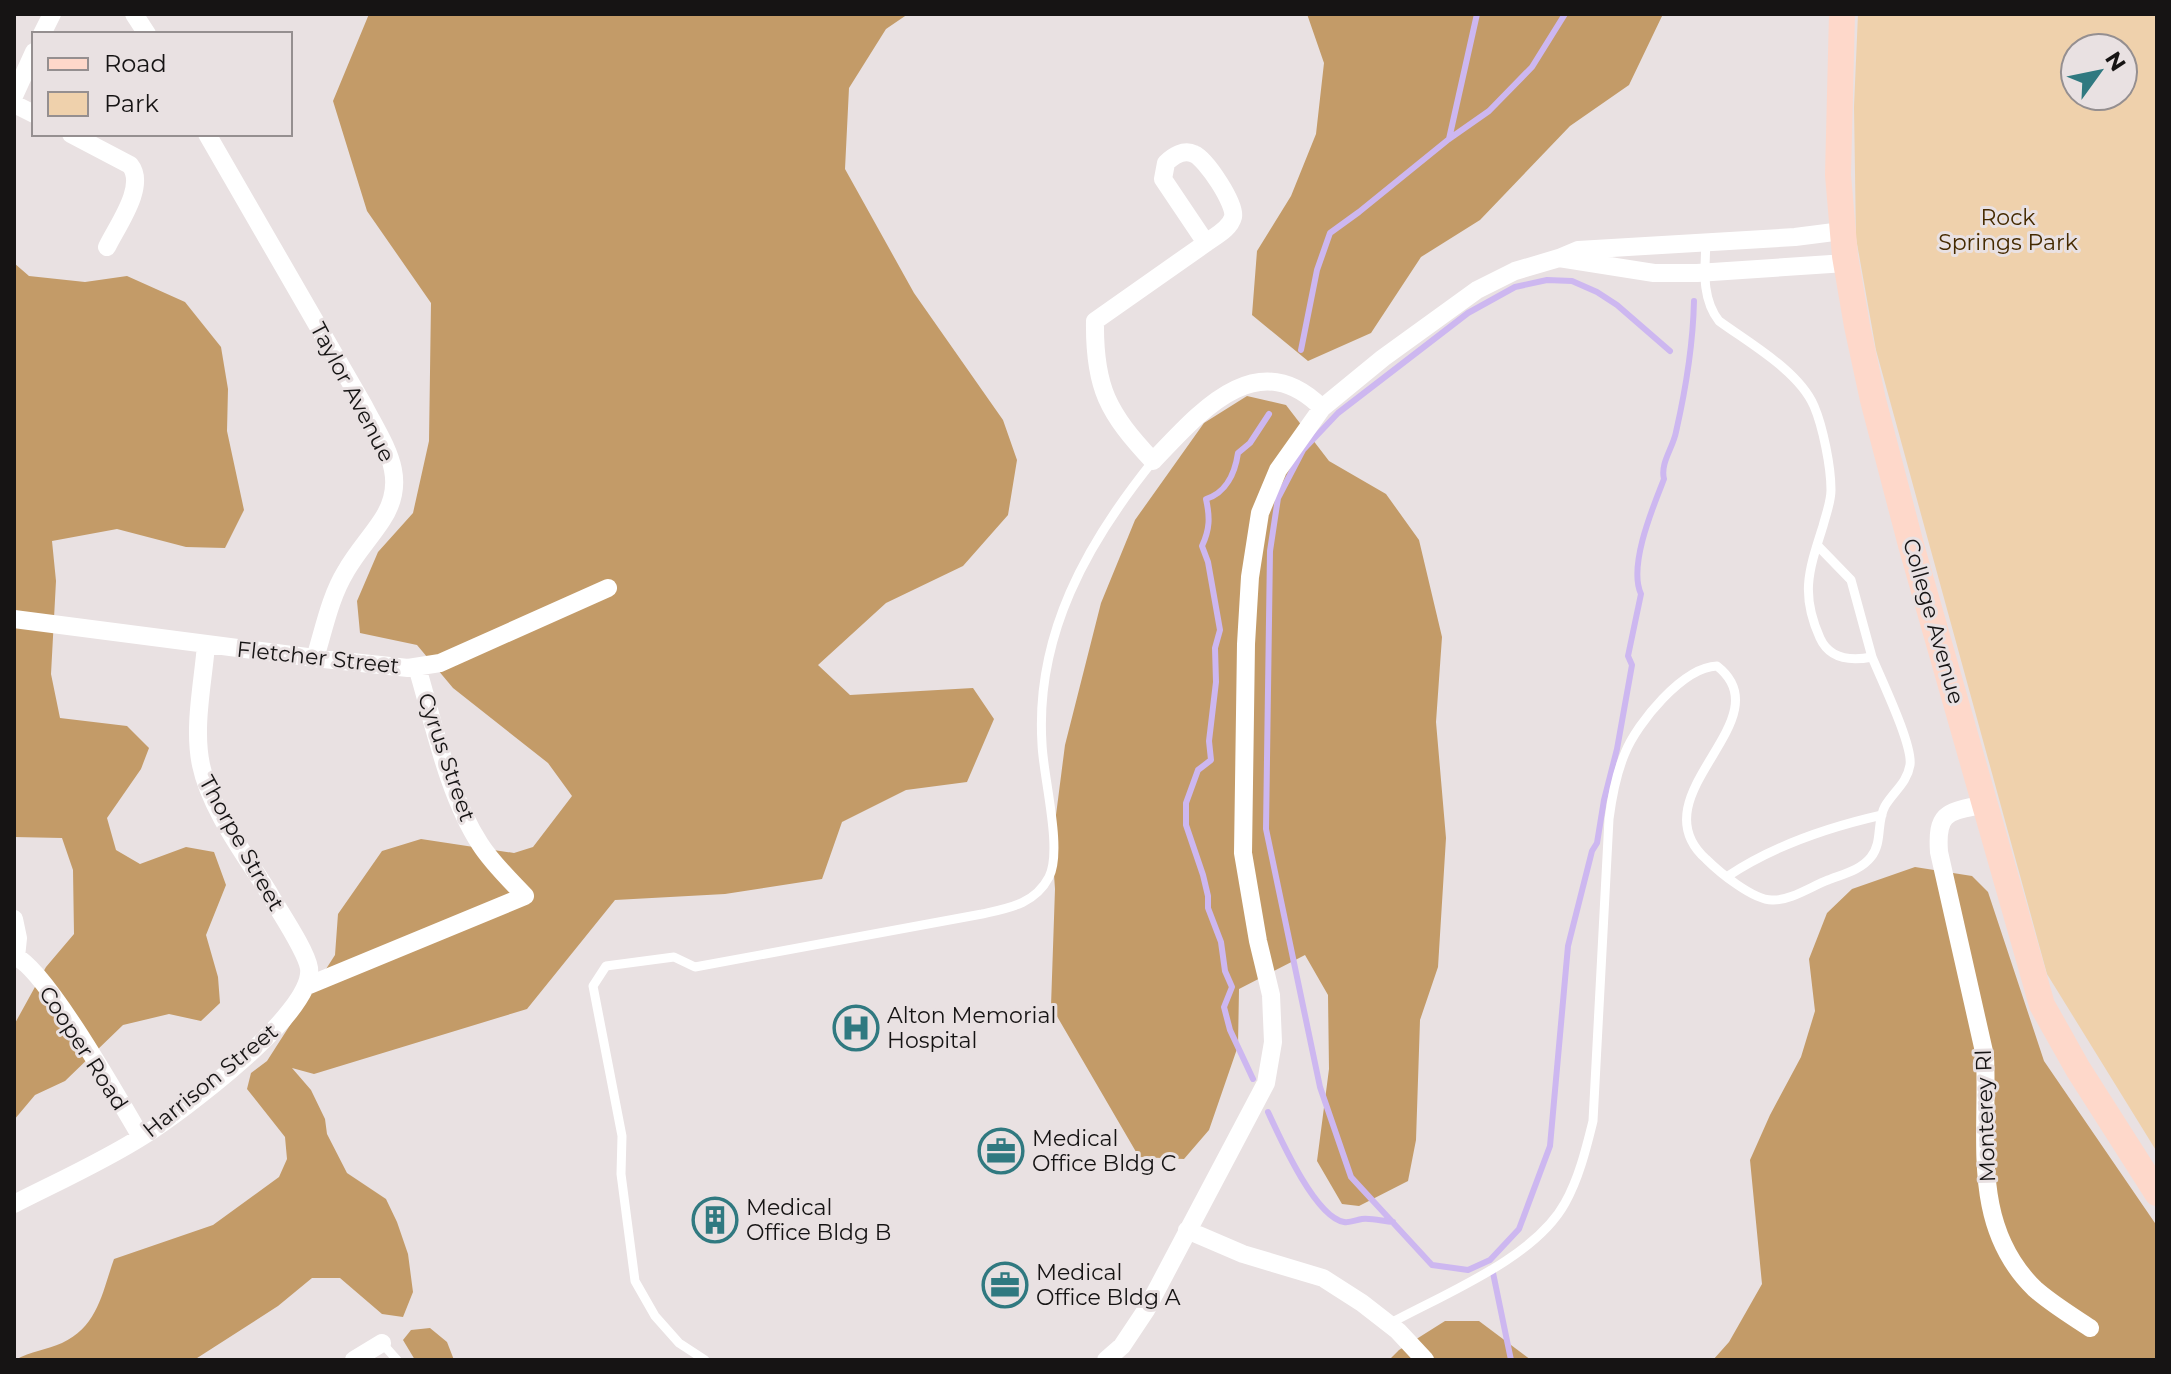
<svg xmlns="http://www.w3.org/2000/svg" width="2171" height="1374" font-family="Montserrat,sans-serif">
	<rect width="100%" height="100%" fill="#e9e1e2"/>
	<!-- green -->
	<path fill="#efd1ac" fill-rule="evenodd" d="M 1858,14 L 2157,14 L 2157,1152 L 2047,974 L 1876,350 L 1856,238 L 1854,107 ZM 2075,48 L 2123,48 L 2123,96 L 2075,96 Z"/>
	<!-- forest -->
	<path fill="#c39b68" d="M 369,14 L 908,14 L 886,29 L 849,88 L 845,169 L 914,293 L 1003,420 L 1017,460 L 1008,515 L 963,566 L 886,603 L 818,665 L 850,695 L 973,688 L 994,719 L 967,782 L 906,790 L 842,822 L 822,879 L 725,894 L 615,900 L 527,1009 L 314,1074 L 292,1068 L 311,1090 L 325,1119 L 327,1134 L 347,1173 L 386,1199 L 397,1222 L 408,1254 L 413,1292 L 403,1317 L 382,1314 L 340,1278 L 312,1278 L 278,1306 L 194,1360 L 15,1360 C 31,1351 47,1350 62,1343 C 98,1326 102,1293 114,1259 L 213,1225 L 279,1177 L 287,1159 L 285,1137 L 247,1089 L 251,1073 L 267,1061 L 335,955 L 338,914 L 382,851 L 421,839 L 514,853 L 533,847 L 572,796 L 548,763 L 453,688 L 417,645 L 360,633 L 357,601 L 378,552 L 413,513 L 429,441 L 431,303 L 367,211 L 333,101 Z
		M 1307,14 L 1663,14 L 1629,85 L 1570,126 L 1480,220 L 1421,257 L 1371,333 L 1308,361 L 1252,315 L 1257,251 L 1291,196 L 1316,134 L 1324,63 Z
		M 14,263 L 29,276 L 85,282 L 127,276 L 185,302 L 221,347 L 228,389 L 227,431 L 244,510 L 225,548 L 186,547 L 117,529 L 52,541 L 56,581 L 51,674 L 60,718 L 127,726 L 149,748 L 141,769 L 107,818 L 116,850 L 140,864 L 186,847 L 214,852 L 226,885 L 206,935 L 218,977 L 220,1003 L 201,1021 L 169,1014 L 123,1025 L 65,1081 L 35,1095 L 14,1120 L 14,1025 L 46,967 L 74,934 L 73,870 L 62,838 L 14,837 Z
		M 1247,396 L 1286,405 L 1329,461 L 1386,494 L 1419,540 L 1442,637 L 1436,722 L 1446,838 L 1438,967 L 1420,1020 L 1416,1140 L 1408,1181 L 1359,1206 L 1342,1204 L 1317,1161 L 1329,1069 L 1328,995 L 1305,955 L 1239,989 L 1238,1046 L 1209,1130 L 1184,1159 L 1139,1157 L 1051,1006 L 1055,889 L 1052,846 L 1065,745 L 1101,603 L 1135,520 L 1204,423 Z
		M 1915,867 L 1972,876 L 1988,892 L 2044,1061 L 2157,1226 L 2157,1360 L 1713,1360 L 1729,1342 L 1762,1284 L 1750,1160 L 1770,1115 L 1801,1057 L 1815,1011 L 1809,959 L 1827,913 L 1852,889 Z
		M 1445,1321 L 1479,1321 L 1531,1360 L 1389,1360 L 1399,1350 Z
		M 430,1328 L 447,1342 L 454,1360 L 415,1360 L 403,1340 L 411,1330 Z"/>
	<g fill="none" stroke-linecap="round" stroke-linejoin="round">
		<!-- stream -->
		<path stroke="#cdb7f0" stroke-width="6" d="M 1449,139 L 1477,14
			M 1301,350 L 1317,270 L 1330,233 L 1359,212 L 1449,139 L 1489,111 L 1532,67 L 1565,14
			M 1670,351 L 1617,305 L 1597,292 L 1572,281 L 1547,280 L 1515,287 L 1468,313 L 1338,413 L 1303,450 L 1278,498 L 1270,551 L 1266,829 L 1320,1087 L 1351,1177 L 1432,1265 L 1468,1270 L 1490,1260 L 1519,1229 L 1550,1146 L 1568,946 L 1592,851 L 1597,843 L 1604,800 L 1617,749 L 1632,665 L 1628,656 L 1641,594 C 1628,566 1653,507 1664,479 C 1660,463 1673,448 1676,432 C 1686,388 1693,345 1694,301
			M 1253,1079 L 1230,1030 L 1224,1007 L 1232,987 L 1225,971 L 1221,942 L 1208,908 L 1208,896 L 1203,875 L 1186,825 L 1186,803 L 1198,770 L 1211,760 L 1209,741 L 1216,682 L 1215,648 L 1220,630 L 1208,562 L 1202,546 C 1210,529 1210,517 1206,499 C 1226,493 1235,473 1238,453 L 1250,443 L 1269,414
			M 1268,1112 C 1280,1138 1315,1217 1344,1222 C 1350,1223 1356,1220 1362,1219 C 1372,1218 1382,1221 1393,1222
			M 1492,1268 L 1511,1360"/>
		<!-- service -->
		<path stroke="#fff" stroke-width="9" d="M 1817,545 L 1851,580 L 1872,657
			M 1728,876 C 1773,846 1829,827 1882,815
			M 1389,1324 C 1444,1294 1535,1258 1565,1203 C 1579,1178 1586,1149 1593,1121 L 1609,819 C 1612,796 1616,774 1625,753 C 1637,723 1683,667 1717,666 C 1786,720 1635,795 1706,859 C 1719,872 1753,900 1772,900 C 1790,901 1812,886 1828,880 C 1843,874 1861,870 1871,857 C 1883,842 1876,822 1885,806 C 1894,791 1907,783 1910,765 C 1913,745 1881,679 1872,657 C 1852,661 1830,660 1820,638 C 1800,594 1809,570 1823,526 C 1826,514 1831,502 1831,490 C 1831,467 1823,427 1814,406 C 1799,371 1749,343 1719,321 C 1701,298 1705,269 1706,242
			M 382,1343 L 397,1360
			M 705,1360 L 679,1343 L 655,1316 L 635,1281 L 621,1174 L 622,1136 L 593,986 L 606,966 L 674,957 L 695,967 L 982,914 C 1009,908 1035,904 1049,877 C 1063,850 1043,776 1042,744 C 1035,635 1087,543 1153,461"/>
		<!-- minor -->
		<path stroke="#fff" stroke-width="18" d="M 134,14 L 147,34
			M 42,34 L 52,14
			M 14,96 L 34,52
			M 14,104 L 34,114
			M 71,134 L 130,165 C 147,186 117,226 107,247
			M 207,134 L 364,406 C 384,445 410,478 382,520 C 371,537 356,553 346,571 C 330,597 324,629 315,658
			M 1206,243 L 1163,179 L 1166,163 C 1173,156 1184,149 1194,154 C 1206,159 1236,204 1233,217 C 1230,229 1215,236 1206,243 L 1095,321 C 1094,388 1108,413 1153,461 C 1200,412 1257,343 1322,408
			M 1559,258 L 1654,273 L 1697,273 L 1846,263
			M 14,619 L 315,658 L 408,668 L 440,663 L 608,588
			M 1986,804 C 1949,812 1936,810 1939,852 L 1985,1056 C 1989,1137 1969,1225 2035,1289 C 2052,1304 2072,1316 2090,1328
			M 14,919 L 18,938 L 16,957
			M 16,957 C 46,970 121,1103 141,1137
			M 307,986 L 525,896 C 510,880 492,863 480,844 C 448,795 434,724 417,667
			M 14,1204 C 57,1182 102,1162 143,1136 C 181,1112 315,1013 309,968 C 306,950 279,911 269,893 C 246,856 210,809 201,765 C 193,727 203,683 206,645
			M 1187,1230 L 1243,1254 L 1323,1278 L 1362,1303 L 1398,1331 L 1425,1360
			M 354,1360 L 382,1343
			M 1106,1360 L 1122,1346 L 1146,1310 L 1266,1083 L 1273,1042 L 1271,995 L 1258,941 L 1243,853 L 1246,644 L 1250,577 L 1260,513 L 1278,470 L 1322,408 L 1383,358 L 1477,290 L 1515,271 L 1559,258 L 1578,250 L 1795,237 L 1842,231"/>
		<!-- secondary -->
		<path stroke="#fed8ca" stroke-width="26" d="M 1842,14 L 1838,175 L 1845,256 L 1857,326 L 1873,400 L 1911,545 L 2042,1005 L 2078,1069 L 2157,1193"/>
	</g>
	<!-- icons -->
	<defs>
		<g id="hospital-ring" transform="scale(2.3)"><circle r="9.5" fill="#e9e1e2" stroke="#307980" stroke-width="1.5"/><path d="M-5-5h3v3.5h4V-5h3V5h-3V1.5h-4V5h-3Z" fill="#307980"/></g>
		<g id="office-ring" transform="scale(2.3)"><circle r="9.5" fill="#e9e1e2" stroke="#307980" stroke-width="1.5"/><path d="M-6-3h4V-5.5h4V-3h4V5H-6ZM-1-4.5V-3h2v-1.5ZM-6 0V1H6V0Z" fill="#307980"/></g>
		<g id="building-ring" transform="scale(2.3)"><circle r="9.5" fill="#e9e1e2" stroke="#307980" stroke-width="1.5"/><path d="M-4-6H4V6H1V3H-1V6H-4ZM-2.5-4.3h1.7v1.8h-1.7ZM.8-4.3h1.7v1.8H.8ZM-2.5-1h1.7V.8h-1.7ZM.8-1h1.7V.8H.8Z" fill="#307980"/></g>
	</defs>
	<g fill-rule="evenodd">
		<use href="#hospital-ring" x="856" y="1028"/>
		<use href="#office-ring" x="1001" y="1151"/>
		<use href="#building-ring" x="715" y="1220"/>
		<use href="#office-ring" x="1005" y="1285"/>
	</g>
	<g text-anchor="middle" stroke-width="6" stroke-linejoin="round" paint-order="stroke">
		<!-- park labels -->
		<g font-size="22" fill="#452a00" stroke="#e9e1e2">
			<text x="2008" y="225">Rock<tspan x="2008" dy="25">Springs Park</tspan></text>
		</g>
		<!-- street labels -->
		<g font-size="22" fill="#161414" stroke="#e9e1e2">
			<text transform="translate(353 392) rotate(62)" y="8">Taylor Avenue</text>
			<text transform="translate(1934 621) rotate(74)" y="8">College Avenue</text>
			<text transform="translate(318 657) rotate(6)" y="8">Fletcher Street</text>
			<text transform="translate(447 757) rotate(71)" y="8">Cyrus Street</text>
			<text transform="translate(242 843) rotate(61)" y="8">Thorpe Street</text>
			<text transform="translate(84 1048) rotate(57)" y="8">Cooper Road</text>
			<text transform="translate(210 1080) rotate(-39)" y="8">Harrison Street</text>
			<text transform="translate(1985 1116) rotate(-92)" y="8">Monterey Rl</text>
		</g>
		<!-- poi labels -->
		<g font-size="22" fill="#161414" stroke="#e9e1e2" text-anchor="start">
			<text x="887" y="1023">Alton Memorial<tspan x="887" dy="25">Hospital</tspan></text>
			<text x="1032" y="1146">Medical<tspan x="1032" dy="25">Office Bldg C</tspan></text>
			<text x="746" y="1215">Medical<tspan x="746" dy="25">Office Bldg B</tspan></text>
			<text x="1036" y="1280">Medical<tspan x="1036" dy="25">Office Bldg A</tspan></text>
		</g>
	</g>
	<!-- border -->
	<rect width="2171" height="1374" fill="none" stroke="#161414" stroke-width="32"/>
	<!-- legend -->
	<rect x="32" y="32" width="260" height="104" fill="#e9e1e2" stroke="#958f90" stroke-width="2"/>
	<rect x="48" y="58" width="40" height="12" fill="#fed8ca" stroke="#958f90" stroke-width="2"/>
	<text x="104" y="72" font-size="24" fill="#161414">Road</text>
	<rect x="48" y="92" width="40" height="24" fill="#efd1ac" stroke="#958f90" stroke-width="2"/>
	<text x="104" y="112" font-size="24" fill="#161414">Park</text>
	<!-- north arrow -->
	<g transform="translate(2099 72) rotate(57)"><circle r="38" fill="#e9e1e2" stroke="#958f90" stroke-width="2"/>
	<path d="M0-6L14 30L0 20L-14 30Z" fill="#307980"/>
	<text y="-12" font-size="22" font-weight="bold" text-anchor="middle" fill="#161414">N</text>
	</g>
</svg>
